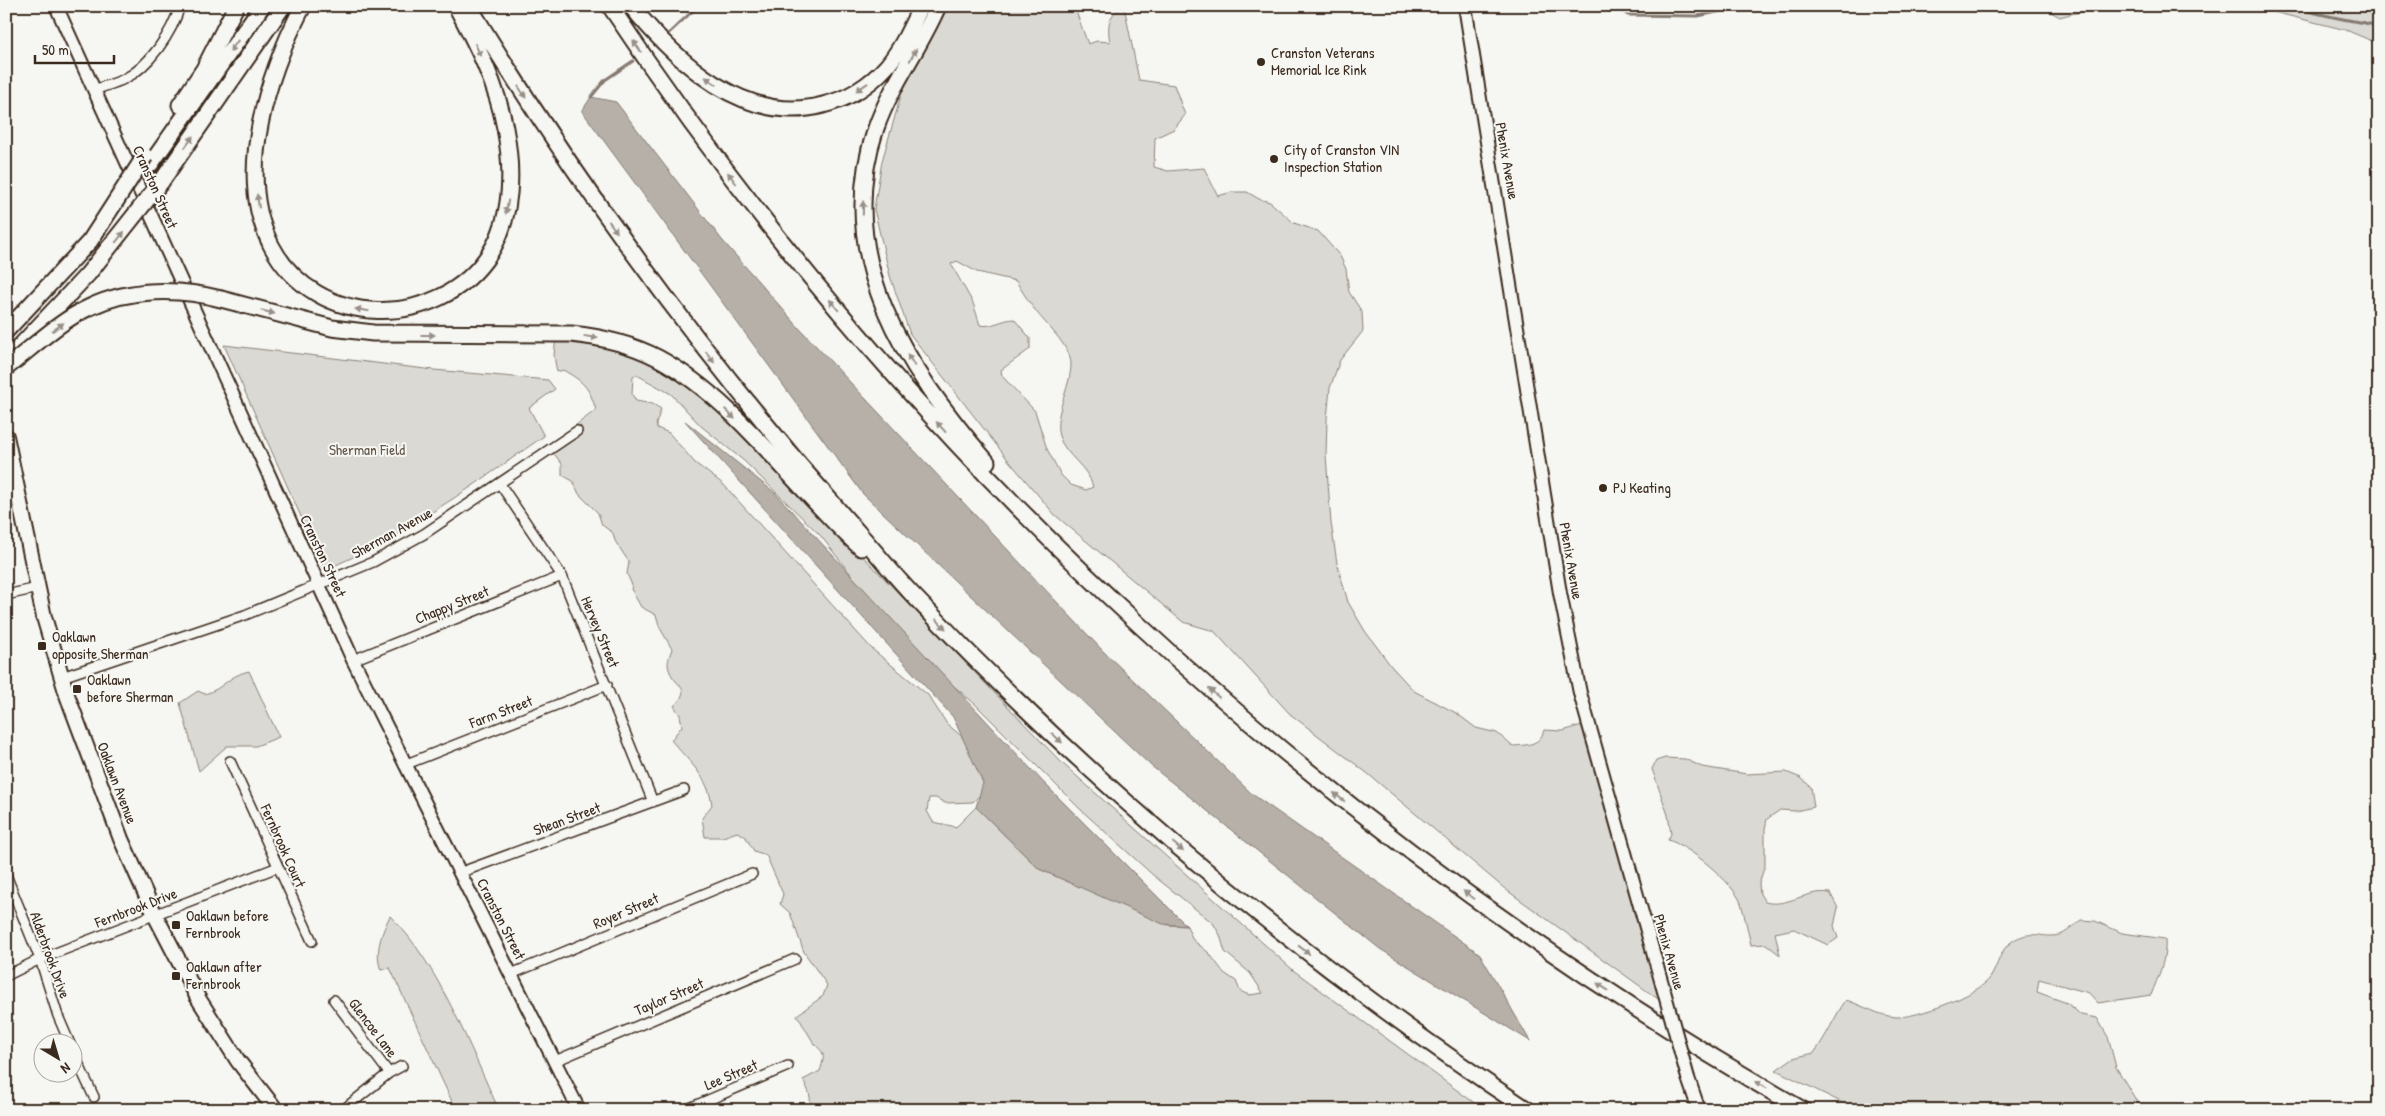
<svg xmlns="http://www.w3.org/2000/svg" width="2385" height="1116" font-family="'Patrick Hand',sans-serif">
	<rect width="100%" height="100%" fill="#f6f6f2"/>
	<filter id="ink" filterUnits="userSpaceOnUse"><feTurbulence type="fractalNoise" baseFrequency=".02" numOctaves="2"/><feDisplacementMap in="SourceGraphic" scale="10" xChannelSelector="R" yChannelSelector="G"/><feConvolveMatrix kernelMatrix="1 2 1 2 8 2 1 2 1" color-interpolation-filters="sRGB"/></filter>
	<g filter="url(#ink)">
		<!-- green -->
		<path fill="#dad9d3" stroke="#8a8278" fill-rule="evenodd" d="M 935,6 L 1074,6 L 1088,44 L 1097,41 L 1110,42 C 1107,26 1108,14 1124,6 L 1139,80 L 1174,85 L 1185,115 L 1174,129 L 1155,138 L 1154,167 L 1168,171 L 1204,168 L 1218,196 L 1232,192 L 1247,192 L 1259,199 L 1270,202 L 1294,223 L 1318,231 L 1340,256 L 1346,269 L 1349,292 L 1362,312 L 1363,331 L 1340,360 L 1330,388 L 1327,419 L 1326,455 L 1331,523 L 1337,563 L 1348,602 L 1365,631 L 1391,666 L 1414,691 L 1456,713 L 1476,728 L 1497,733 L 1512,746 C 1526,745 1540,746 1544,730 L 1563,731 L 1588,723 L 1665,1004 L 1505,889 L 1367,773 L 1290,714 L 1214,631 L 1183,622 L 1055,515 L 1009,461 L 910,334 L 890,276 L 874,209 L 882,161 L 900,99 L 900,79 ZM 957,261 L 977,272 L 1016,281 C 1022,291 1028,301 1035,310 C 1045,324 1070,345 1071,364 C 1071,387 1053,415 1059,436 C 1065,456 1088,466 1093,487 L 1086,490 L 1071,485 L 1061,475 L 1047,449 L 1035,411 L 1002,376 L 1001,370 L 1030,349 L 1030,338 L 1014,319 C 1003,319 991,328 980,325 L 973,303 L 951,264 Z
			M 1989,6 L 2118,6 C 2099,10 2079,11 2060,17 L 2043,8 Z
			M 2249,6 L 2379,6 L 2379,44 L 2346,30 Z
			M 556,336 L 600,337 L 698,385 L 1063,764 L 1293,970 L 1484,1110 L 808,1110 C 813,1099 809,1091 803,1080 L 820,1071 C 827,1050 822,1054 812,1040 C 807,1032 802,1023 797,1015 L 823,996 L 827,985 L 804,952 L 790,913 L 780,904 L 783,894 L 766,855 L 754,851 L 745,836 L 737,832 L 723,837 L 705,837 L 702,818 L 712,805 C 708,776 689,762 671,740 L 682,726 L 680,715 L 674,706 C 693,687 676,687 670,672 C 666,664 669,657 672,649 L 660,628 L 656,615 L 641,607 L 631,589 L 632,585 L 627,574 L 629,562 L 615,541 L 613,533 L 602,525 L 598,513 L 579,494 L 573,481 L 562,475 L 562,464 L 548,446 L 596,410 C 589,387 584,382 563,370 L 557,372 L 554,356 ZM 637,375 L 671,394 L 701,426 L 744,461 L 820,535 L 909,648 L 975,704 L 1080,809 L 1154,876 L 1213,923 L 1220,935 L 1225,952 L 1250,973 L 1263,993 L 1249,995 L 1240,991 L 1236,981 L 1224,973 L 1209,953 L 1193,940 L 1187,926 L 1168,925 L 1039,869 L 976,807 L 955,828 L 952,826 L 933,822 L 927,811 L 929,798 L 936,798 L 945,803 L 973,802 L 982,793 L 990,760 L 947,724 L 928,695 L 872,649 L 723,484 L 695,463 L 669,433 L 657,428 L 656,424 L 661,409 L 653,404 L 636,401 L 632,394 L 633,376 Z
			M 224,345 L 434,370 L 548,380 L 555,389 L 529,408 L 544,436 L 471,487 L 386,542 L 325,570 Z
			M 249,671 L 279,737 L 256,746 L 227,746 L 199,771 L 180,703 L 198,691 L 205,694 C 225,688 227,676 249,671 Z
			M 1665,758 L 1685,759 L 1702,767 L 1747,774 L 1786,772 L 1801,778 L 1811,787 L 1814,807 L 1795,811 L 1780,810 L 1767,819 L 1765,829 L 1765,865 L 1759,884 L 1760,894 L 1765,902 C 1788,908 1806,889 1830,893 L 1838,908 L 1834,926 L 1838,938 L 1828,945 L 1794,929 L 1775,933 L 1780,955 L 1766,944 L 1751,945 C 1748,932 1745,917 1741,903 C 1733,882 1689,846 1668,840 L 1671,834 L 1668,815 L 1652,769 L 1656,761 Z
			M 390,916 C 438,962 471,1050 499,1110 L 456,1110 L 390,968 L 381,970 C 374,952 382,932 390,916 Z
			M 2081,920 L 2095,921 L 2122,933 L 2165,939 C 2167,959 2158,977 2151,995 L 2098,1003 L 2089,993 L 2039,979 L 2037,992 L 2067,1003 L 2081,1015 L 2097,1018 L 2108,1037 L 2116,1067 L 2142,1110 L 1857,1110 L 1776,1070 L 1793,1058 L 1814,1053 C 1827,1036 1834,1017 1846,1000 C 1862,1005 1879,1016 1896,1017 C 1916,1018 1978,995 1990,978 C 1999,965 1999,949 2014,940 C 2033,929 2042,939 2059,935 C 2066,934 2075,924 2081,920 Z"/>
		<!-- water -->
		<path fill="#b6b0a9" stroke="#857a71" d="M 591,97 L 616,102 L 722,240 L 801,330 L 1103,651 L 1252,794 L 1480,954 L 1530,1041 L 1380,949 L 1150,765 L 863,494 L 582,111 Z
			M 685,421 L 775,493 L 1043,782 L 1187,926 L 1163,924 L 1039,869 L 976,807 L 983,783 L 953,717 Z"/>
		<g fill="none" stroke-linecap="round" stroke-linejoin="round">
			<!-- stream -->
			<path stroke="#857a71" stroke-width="3" d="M 1614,6 L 1628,15 L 1698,16 L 1746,6
				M 2291,6 C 2320,16 2350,20 2379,26
				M 669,33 L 698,6
				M 591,97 L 605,80 L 633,61"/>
			<!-- street casing -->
			<g stroke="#3b2a1e" stroke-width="12">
				<path id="street" d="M 94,90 C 104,86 114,84 124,79 C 149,67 172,33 180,6
					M 500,484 L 562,576 L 653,802
					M 6,595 L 38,588
					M 353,660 L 562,576
					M 62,677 L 245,615 L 373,562 L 424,534 L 577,431
					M 230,761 L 312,941
					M 404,765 L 607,685
					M 459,873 L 684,790
					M 6,875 L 40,959 L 58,1016 L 70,1044
					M 511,974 L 752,874
					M 6,976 L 40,959 L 278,867
					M 334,1000 L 389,1073
					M 72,1050 L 94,1097
					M 555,1061 L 795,959
					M 343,1110 L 389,1073 L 402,1066
					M 685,1110 L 788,1066"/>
			</g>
			<!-- secondary casing -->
			<g stroke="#3b2a1e" stroke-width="16">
				<path id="secondary" d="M 56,6 L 353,660 L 579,1110
					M 1465,6 L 1560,593 L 1580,693 L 1662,984
					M 1688,1078 L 1699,1110"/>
			</g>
			<!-- primary casing -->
			<g stroke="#3b2a1e" stroke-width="18">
				<path id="primary" d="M 6,436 L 44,617 L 67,695 L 121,839 L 155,915 L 198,998 L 238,1061 L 276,1110"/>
			</g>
			<!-- highway casing -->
			<g stroke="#3b2a1e" stroke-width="19">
				<path id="highway" d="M 303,6 C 269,72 234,173 271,245 C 315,330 439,332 490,253 C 513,217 513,169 505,128 C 497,85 477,45 456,6
					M 469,6 C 582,193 710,365 855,529 C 874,550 892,573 911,593 C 1096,789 1304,962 1528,1110
					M 610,6 C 913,463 1328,838 1803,1110
					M 631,6 C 677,62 745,126 823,105 C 848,99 870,85 887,66 C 902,48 911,27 921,6
					M 938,6 C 920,48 891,85 876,128 C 832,258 906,368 987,462
					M 180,105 L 204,69 L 236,6
					M 150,165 L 262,6
					M 161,182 L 283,6
					M 221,299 L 332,328 L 373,333 L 571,334 C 601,337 631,344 658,358 C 737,400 795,489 861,548
					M 6,331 L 90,241
					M 9,358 L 88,274"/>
			</g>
			<!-- street -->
			<use href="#street" stroke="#f6f6f2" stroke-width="9"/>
			<!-- secondary -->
			<use href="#secondary" stroke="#f6f6f2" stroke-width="12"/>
			<!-- primary -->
			<use href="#primary" stroke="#f6f6f2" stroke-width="14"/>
			<!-- highway -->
			<use href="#highway" stroke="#f6f6f2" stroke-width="15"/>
			<!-- secondary-bridge casing -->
			<g stroke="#3b2a1e" stroke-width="16" stroke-linecap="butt">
				<path id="secondary-bridge" d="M 1662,984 L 1688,1078"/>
			</g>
			<!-- highway-bridge casing -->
			<g stroke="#3b2a1e" stroke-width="19" stroke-linecap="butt">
				<path id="highway-bridge" d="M 90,241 L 145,156
					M 88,274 L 161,182
					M 6,368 C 33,347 59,321 90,307 C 130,288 179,288 221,299"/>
			</g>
			<!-- secondary-bridge -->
			<use href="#secondary-bridge" stroke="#f6f6f2" stroke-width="12"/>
			<!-- highway-bridge -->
			<use href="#highway-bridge" stroke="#f6f6f2" stroke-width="15"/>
		</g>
		<!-- one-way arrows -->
		<defs><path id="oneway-solid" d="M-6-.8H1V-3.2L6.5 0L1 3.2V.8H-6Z" transform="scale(1.25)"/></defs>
		<g fill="#989088">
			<use href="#oneway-solid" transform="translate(234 46) rotate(125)"/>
			<use href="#oneway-solid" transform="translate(637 46) rotate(-125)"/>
			<use href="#oneway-solid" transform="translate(478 50) rotate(65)"/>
			<use href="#oneway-solid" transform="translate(913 55) rotate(-61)"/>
			<use href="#oneway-solid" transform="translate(711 81) rotate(-146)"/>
			<use href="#oneway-solid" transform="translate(862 87) rotate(146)"/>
			<use href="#oneway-solid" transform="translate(522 92) rotate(57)"/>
			<use href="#oneway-solid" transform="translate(189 142) rotate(-55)"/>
			<use href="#oneway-solid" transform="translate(732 178) rotate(-127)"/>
			<use href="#oneway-solid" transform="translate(258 201) rotate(-98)"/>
			<use href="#oneway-solid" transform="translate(507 207) rotate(100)"/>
			<use href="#oneway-solid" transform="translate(863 208) rotate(-89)"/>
			<use href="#oneway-solid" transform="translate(613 227) rotate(54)"/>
			<use href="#oneway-solid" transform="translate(120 237) rotate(-51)"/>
			<use href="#oneway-solid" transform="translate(834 305) rotate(-130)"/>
			<use href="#oneway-solid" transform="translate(362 310) rotate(-171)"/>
			<use href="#oneway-solid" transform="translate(268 312) rotate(14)"/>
			<use href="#oneway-solid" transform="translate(58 327) rotate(-36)"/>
			<use href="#oneway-solid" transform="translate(428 335)"/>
			<use href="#oneway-solid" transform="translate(591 337) rotate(8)"/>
			<use href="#oneway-solid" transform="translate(710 357) rotate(52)"/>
			<use href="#oneway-solid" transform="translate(911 360) rotate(-121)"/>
			<use href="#oneway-solid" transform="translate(730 414) rotate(45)"/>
			<use href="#oneway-solid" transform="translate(941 427) rotate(-132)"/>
			<use href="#oneway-solid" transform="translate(941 624) rotate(46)"/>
			<use href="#oneway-solid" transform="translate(1214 693) rotate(-139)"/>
			<use href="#oneway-solid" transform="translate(1057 738) rotate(43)"/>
			<use href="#oneway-solid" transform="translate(1339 797) rotate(-142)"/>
			<use href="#oneway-solid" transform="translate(1178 847) rotate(41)"/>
			<use href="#oneway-solid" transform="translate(1469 895) rotate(-145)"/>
			<use href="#oneway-solid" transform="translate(1304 950) rotate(38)"/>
			<use href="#oneway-solid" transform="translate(1603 987) rotate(-147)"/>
			<use href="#oneway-solid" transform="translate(1761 1085) rotate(-150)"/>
		</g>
	</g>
	<!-- markers -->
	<g fill="#3b2a1e" stroke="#f6f6f2" stroke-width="2">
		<circle cx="1261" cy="62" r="5"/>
		<circle cx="1274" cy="159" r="5"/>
		<circle cx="1603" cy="488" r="5"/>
		<rect x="37" y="641" width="10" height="10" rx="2.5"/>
		<rect x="72" y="684" width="10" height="10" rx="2.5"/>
		<rect x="171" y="920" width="10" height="10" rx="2.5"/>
		<rect x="171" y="971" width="10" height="10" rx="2.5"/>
	</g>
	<g text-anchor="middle" stroke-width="4" stroke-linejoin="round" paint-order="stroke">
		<!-- poi labels -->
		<g font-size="15" fill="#3b2a1e" stroke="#f6f6f2" text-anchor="start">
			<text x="1271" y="58">Cranston Veterans<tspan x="1271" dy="17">Memorial Ice Rink</tspan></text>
			<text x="1284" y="155">City of Cranston VIN<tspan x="1284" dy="17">Inspection Station</tspan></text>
			<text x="1613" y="493">PJ Keating</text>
			<text x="52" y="642">Oaklawn<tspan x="52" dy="17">opposite Sherman</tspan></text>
			<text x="87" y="685">Oaklawn<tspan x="87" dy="17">before Sherman</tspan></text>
			<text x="186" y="921">Oaklawn before<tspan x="186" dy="17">Fernbrook</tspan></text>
			<text x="186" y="972">Oaklawn after<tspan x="186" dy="17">Fernbrook</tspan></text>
		</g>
		<!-- street labels -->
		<g font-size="15" fill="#3b2a1e" stroke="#f6f6f2">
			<text transform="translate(1507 161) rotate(80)" y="5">Phenix Avenue</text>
			<text transform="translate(155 187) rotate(66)" y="5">Cranston Street</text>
			<text transform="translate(392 533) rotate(-29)" y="5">Sherman Avenue</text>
			<text transform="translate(323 556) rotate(65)" y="5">Cranston Street</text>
			<text transform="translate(1571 561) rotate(80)" y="5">Phenix Avenue</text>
			<text transform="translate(452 605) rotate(-22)" y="5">Chappy Street</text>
			<text transform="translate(600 632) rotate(67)" y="5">Hervey Street</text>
			<text transform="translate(501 712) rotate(-21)" y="5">Farm Street</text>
			<text transform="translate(117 783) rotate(69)" y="5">Oaklawn Avenue</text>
			<text transform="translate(567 819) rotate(-20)" y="5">Shean Street</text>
			<text transform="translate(283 846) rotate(66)" y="5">Fernbrook Court</text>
			<text transform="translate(136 908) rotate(-21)" y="5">Fernbrook Drive</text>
			<text transform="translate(626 911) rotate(-23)" y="5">Royer Street</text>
			<text transform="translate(501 919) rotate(63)" y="5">Cranston Street</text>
			<text transform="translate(1669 952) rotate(74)" y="5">Phenix Avenue</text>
			<text transform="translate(50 955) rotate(70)" y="5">Alderbrook Drive</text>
			<text transform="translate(669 997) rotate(-23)" y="5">Taylor Street</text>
			<text transform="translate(373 1028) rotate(53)" y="5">Glencoe Lane</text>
			<text transform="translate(731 1075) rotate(-23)" y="5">Lee Street</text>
		</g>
		<!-- park labels -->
		<g font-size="15" fill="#63564b" stroke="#f6f6f2">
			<text x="367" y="455">Sherman Field</text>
		</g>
	</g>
	<!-- margin -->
	<rect width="2385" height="1116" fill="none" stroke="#f6f6f2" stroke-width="25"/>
	<rect x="12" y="12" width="2360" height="1091" fill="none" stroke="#3b2a1e" stroke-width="2" filter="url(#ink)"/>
	<!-- north arrow -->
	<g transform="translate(58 1058) rotate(142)"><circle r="24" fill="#f6f6f2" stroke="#aba49d"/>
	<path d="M0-4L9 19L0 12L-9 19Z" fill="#3b2a1e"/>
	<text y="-8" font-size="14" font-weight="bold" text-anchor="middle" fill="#3b2a1e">N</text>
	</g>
	<!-- scale -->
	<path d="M35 55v8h79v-8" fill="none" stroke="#3b2a1e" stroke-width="2.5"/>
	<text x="42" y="55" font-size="15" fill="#3b2a1e" stroke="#f6f6f2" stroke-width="4" paint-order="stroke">50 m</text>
</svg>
